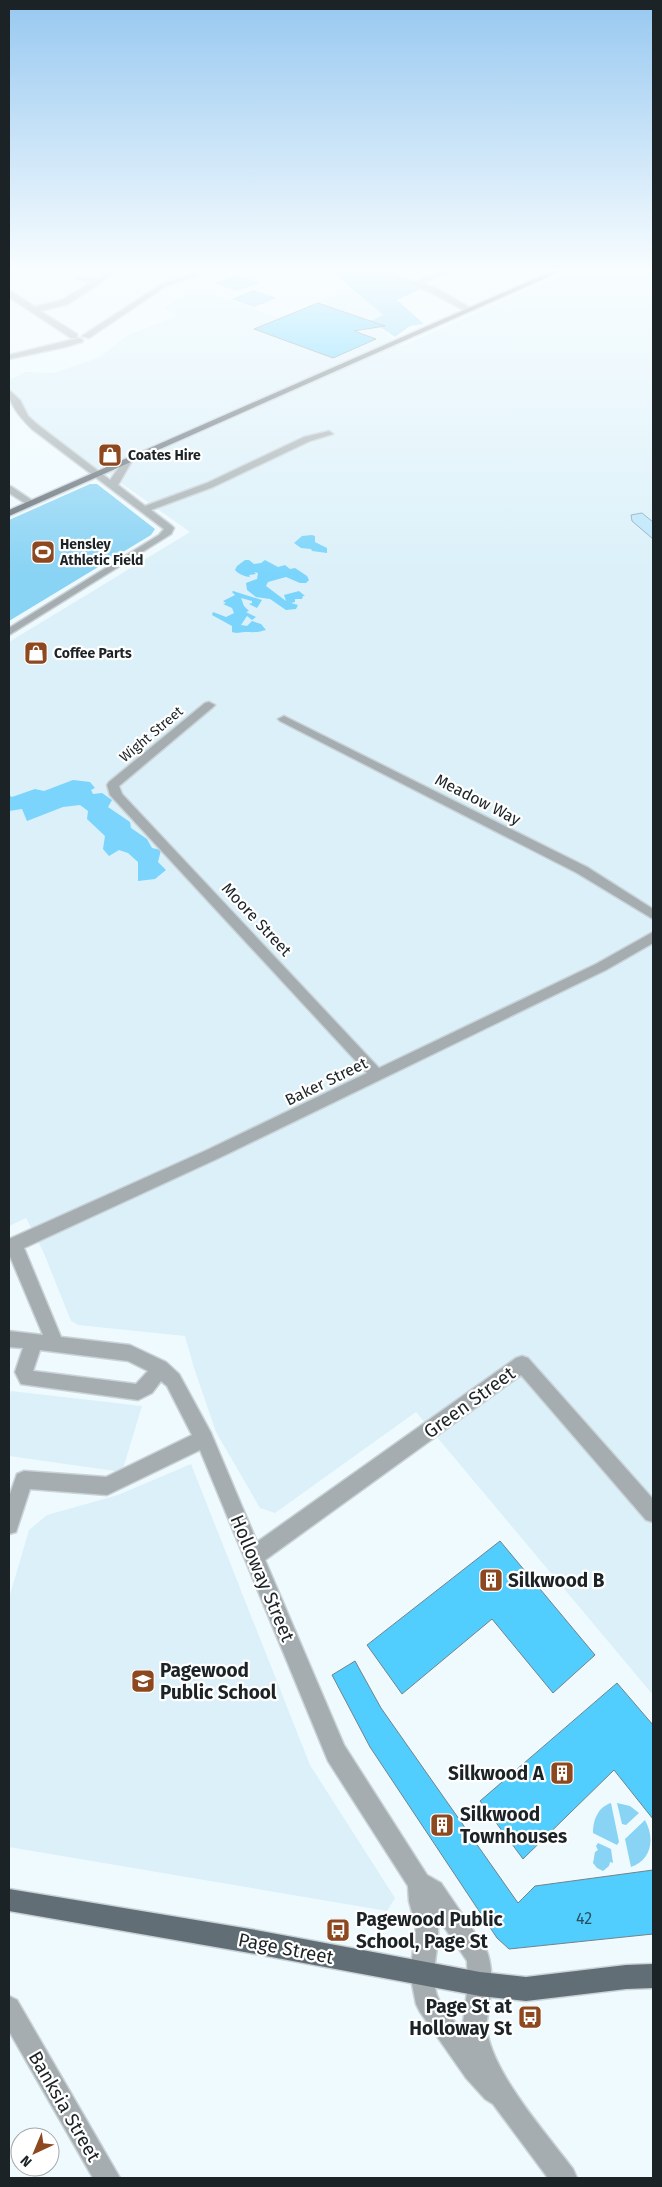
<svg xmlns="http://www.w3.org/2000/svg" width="662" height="2187" font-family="'Fira Sans',sans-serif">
	<rect width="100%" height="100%" fill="#effaff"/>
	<!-- built -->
	<path fill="#dbf0f9" d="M 575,269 L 653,269 L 653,1695 L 416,1412 L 275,1513 L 260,1508 L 216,1432 L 194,1368 L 185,1336 L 78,1325 L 71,1321 L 43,1251 L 26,1218 L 9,1226 L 9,642 L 190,532 L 100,468 L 91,470 L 35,427 L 9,392 L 9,380 L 25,372 L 54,373 L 100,357 L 128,335 L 178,316 L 164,309 L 173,301 L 200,290 L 279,318 L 351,289 L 383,315 L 371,321 L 402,346 Z
		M 11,1391 L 142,1406 L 122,1472 L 9,1456 L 9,1398 Z
		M 191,1464 L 310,1765 L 395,1898 L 387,1911 L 9,1847 L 9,1598 L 29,1530 L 47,1515 L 118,1495 Z"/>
	<!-- green -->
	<path fill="#89d3f4" d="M 329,269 C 342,269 382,269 392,274 C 403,279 414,283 425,287 L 397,300 L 424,324 L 410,326 L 395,337 L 371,321 L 383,315 Z
		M 237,275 L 260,283 L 237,291 L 214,283 Z
		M 253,290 L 277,298 L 254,307 L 231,299 Z
		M 90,484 L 97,484 L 155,529 L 151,535 L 9,621 L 9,520 Z
		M 611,1803 L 619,1842 L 617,1845 L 593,1833 C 593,1820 598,1807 611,1803 Z
		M 617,1803 L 630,1806 L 639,1813 L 626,1825 L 622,1824 Z
		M 645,1820 C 655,1838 652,1860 631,1867 L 625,1839 Z
		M 598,1843 L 611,1849 L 613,1863 L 610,1862 L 609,1866 L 603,1871 L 597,1868 L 593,1863 L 595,1852 L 598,1850 L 596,1846 Z"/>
	<!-- forest -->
	<path fill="#7ad4fb" d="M 312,535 L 315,536 L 315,542 L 327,548 L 327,553 L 312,551 L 311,549 L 301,548 L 294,543 L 302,536 Z
		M 245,560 L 249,560 L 254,564 L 261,563 L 265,560 L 278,567 L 285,565 L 290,569 L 295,568 L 307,576 L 309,580 L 306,583 L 300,583 L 286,577 L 268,582 L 266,586 L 286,601 L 284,595 L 299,591 L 305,596 L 303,596 L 302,599 L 295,599 L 295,602 L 291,603 L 298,605 L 296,609 L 286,610 L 270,599 L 256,597 L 247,590 L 246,583 L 257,579 L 258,573 L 254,572 L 256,574 L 249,575 L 250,577 C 246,577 238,574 235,570 L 237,566 Z
		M 233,591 L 262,600 L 257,608 L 249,604 L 252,603 L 252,601 L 241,598 L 244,606 L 249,611 L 246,612 L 256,617 L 252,620 L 247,616 L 241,625 L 247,626 L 252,621 L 261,624 L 266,630 C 255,633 255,632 245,632 C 239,632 238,634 232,632 L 232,626 L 212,615 L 213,612 L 226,617 L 234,613 L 232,608 L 223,604 L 226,603 L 223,601 L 235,595 L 232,592 Z
		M 73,780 L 90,782 L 95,788 L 91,790 L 93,794 L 102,793 L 112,800 L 108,807 L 130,822 L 131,828 L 147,839 L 152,848 L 161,850 L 158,862 L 166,870 L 155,879 L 138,881 L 138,862 L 128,853 L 119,850 L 109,856 L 103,849 L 105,836 L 87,819 L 88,811 L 80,805 L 63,807 L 27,821 L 22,809 L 9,811 L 9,795 L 12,797 L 35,789 L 44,791 Z"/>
	<!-- water -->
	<path fill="#bde7fb" stroke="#8dacbb" d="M 642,513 L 653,522 L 653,539 L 632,521 L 631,515 Z"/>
	<!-- building -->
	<path fill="#51cdfe" stroke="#73838b" d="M 318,303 L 385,326 L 354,331 L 376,339 L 333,358 L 254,329 Z
		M 500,1541 L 595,1655 L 553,1693 L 492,1619 L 402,1694 L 367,1645 Z
		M 355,1661 L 381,1708 L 518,1903 L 535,1886 L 653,1870 L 653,1934 L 509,1949 L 497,1938 L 370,1747 L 332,1675 Z
		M 617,1683 L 653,1725 L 653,1819 L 614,1770 L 523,1859 L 480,1801 Z"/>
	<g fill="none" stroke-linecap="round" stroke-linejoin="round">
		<!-- minor casing -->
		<g stroke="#c9d3d8" stroke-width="3">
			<path id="minor" d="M 113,269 L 121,269 L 68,304 L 40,311 L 77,334 L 77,338 L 71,338 L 9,297 L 9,292 L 12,292 L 35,307 L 62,300 L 92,282 L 76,279 L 76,277 L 98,279 Z
				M 208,269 L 218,269 L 166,286 L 89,338 L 82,336 L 162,284 Z
				M 386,269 L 393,269 L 399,277 L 415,282 L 446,269 L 455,269 L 422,284 L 436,288 L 474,310 L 467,312 L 430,292 L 395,279 Z
				M 79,338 L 83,340 L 82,342 L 65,347 L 9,359 L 9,355 Z
				M 9,390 L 20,400 L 28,416 L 38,425 L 110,480 L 125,459 L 131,459 L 132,461 L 118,485 L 145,506 L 207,483 L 304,437 L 329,431 L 333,434 L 310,441 L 213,487 L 151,510 L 172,526 L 174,528 L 171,534 L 9,635 L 9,628 L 159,535 L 164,529 L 32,429 C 22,419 8,404 9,390 Z
				M 9,486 L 12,487 L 36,503 L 31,506 L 28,505 L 9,493 Z
				M 209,702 L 215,705 L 213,707 L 119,786 L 122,794 L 379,1068 L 596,964 L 653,932 L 653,943 L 606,970 L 219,1158 L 24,1248 L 61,1337 L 130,1345 L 166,1362 L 179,1374 L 211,1433 L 257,1542 L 516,1358 L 522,1356 L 528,1358 L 653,1499 L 653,1522 L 646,1520 L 521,1375 L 265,1560 L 344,1745 L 427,1875 L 441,1883 L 486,1949 C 494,1968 491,1989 489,2009 C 488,2016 485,2024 487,2031 C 494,2075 546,2133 573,2169 L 577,2178 L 548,2178 L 493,2104 L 485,2099 L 466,2078 L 420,2012 L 416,2004 L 410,1974 L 416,1927 L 409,1901 L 408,1886 L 328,1761 L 200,1450 L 107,1495 L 30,1489 L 16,1532 L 9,1534 L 9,1497 L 17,1474 L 24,1471 L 106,1477 L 192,1435 L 167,1386 L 161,1381 L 152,1393 L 138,1400 L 21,1384 L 15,1372 L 23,1348 L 9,1347 L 9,1331 L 43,1335 L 9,1254 L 9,1239 L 207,1150 L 367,1073 L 110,795 L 107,785 L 109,782 L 205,703 ZM 40,1350 L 128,1361 L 148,1371 L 136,1384 L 33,1371 ZM 436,1915 L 467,1961 L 468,1984 L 462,2031 C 455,2021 445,2011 439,2000 C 426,1973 444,1943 436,1915 Z
				M 284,716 L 587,867 L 653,909 L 653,919 L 577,873 L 280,721 L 278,719 Z
				M 9,1996 L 17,2000 L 120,2178 L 93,2178 L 9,2031 Z"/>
		</g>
		<!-- major casing -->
		<g stroke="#c9d3d8" stroke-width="3">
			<path id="major" d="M 557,269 L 566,269 L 9,516 L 9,510 Z
				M 9,1889 L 250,1929 L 480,1972 L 526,1977 L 626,1965 L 653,1964 L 653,1988 L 626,1989 L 526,2001 L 480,1996 L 250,1953 L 9,1911 Z"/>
		</g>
		<!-- minor -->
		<use href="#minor" fill="#a5adb0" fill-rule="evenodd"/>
		<!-- major -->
		<use href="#major" fill="#626e75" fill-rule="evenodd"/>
	</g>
	<!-- sky -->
	<linearGradient id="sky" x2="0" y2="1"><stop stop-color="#97c8f0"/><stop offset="0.47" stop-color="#f8fdff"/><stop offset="1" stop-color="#f8fdff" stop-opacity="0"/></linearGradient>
	<rect width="662" height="575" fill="url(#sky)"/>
	<!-- icons -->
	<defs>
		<g id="shop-square" transform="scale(1.25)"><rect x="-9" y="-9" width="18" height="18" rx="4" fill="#8d481f" stroke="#fff"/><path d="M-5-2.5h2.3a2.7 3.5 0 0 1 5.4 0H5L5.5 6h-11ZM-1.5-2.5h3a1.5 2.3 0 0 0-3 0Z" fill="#fff"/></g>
		<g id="stadium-square" transform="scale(1.25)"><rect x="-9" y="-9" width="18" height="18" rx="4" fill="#8d481f" stroke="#fff"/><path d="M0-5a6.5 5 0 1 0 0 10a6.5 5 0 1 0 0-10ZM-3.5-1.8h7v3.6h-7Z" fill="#fff"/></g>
		<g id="building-square" transform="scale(1.25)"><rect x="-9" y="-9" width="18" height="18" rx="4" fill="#8d481f" stroke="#fff"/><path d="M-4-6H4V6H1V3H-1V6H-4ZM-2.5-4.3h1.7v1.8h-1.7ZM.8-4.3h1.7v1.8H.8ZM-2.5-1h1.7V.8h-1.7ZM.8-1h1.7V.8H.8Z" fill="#fff"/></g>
		<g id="school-square" transform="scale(1.25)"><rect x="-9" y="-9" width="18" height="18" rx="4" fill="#8d481f" stroke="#fff"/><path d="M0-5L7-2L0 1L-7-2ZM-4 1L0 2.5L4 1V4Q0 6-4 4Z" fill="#fff"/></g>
		<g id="bus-square" transform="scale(1.25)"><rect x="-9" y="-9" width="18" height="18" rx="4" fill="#8d481f" stroke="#fff"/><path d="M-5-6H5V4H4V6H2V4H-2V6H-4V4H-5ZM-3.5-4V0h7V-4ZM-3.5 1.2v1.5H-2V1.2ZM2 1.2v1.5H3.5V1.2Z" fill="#fff"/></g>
	</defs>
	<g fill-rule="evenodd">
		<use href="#shop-square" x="110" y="455"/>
		<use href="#stadium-square" x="43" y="552"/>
		<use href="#shop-square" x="36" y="653"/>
		<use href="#building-square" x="491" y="1580"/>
		<use href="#school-square" x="143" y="1681"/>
		<use href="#building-square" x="562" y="1773"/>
		<use href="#building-square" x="442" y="1825"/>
		<use href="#bus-square" x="338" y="1930"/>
		<use href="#bus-square" x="530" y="2017"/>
	</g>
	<g text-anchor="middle" stroke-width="4.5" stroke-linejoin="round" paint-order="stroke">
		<!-- far-poi labels -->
		<g font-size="14" font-weight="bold" fill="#1c2326" stroke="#fff" text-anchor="start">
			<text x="128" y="460">Coates Hire</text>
			<text x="60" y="549">Hensley<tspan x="60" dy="16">Athletic Field</tspan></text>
			<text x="54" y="658">Coffee Parts</text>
		</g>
		<!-- far-street labels -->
		<g font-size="14" fill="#1c2326" stroke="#fff">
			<text transform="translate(151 734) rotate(-40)" y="5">Wight Street</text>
		</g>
		<!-- street labels -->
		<g font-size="16" fill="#1c2326" stroke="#fff">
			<text transform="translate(478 799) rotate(27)" y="6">Meadow Way</text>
			<text transform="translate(257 919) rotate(47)" y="6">Moore Street</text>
			<text transform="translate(326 1081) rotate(-26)" y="6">Baker Street</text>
		</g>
		<!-- near-number labels -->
		<g font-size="16" fill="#294e5c">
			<text x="584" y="1924">42</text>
		</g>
		<!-- near-street labels -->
		<g font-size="19" fill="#1c2326" stroke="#fff">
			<text transform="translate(469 1402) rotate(-36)" y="7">Green Street</text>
			<text transform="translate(263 1578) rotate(67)" y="7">Holloway Street</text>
			<text transform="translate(286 1948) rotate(11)" y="7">Page Street</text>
			<text transform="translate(65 2106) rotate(60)" y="7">Banksia Street</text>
		</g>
		<!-- near-poi labels -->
		<g font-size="19" font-weight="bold" fill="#1c2326" stroke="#fff" text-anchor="start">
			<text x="508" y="1587">Silkwood B</text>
			<text x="160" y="1677">Pagewood<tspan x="160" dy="22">Public School</tspan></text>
			<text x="544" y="1780" text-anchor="end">Silkwood A</text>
			<text x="460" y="1821">Silkwood<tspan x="460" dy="22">Townhouses</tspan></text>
			<text x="356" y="1926">Pagewood Public<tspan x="356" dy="22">School, Page St</tspan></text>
			<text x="512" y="2013" text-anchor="end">Page St at<tspan x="512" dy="22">Holloway St</tspan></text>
		</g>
	</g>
	<!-- border -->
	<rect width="662" height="2187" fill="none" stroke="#1c2326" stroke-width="20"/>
	<!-- north arrow -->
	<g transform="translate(35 2152) rotate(224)"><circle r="24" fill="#ffffff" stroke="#a4a7a8"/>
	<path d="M0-4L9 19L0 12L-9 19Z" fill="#8d481f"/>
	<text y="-8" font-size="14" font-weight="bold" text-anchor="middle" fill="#1c2326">N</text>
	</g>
</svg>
